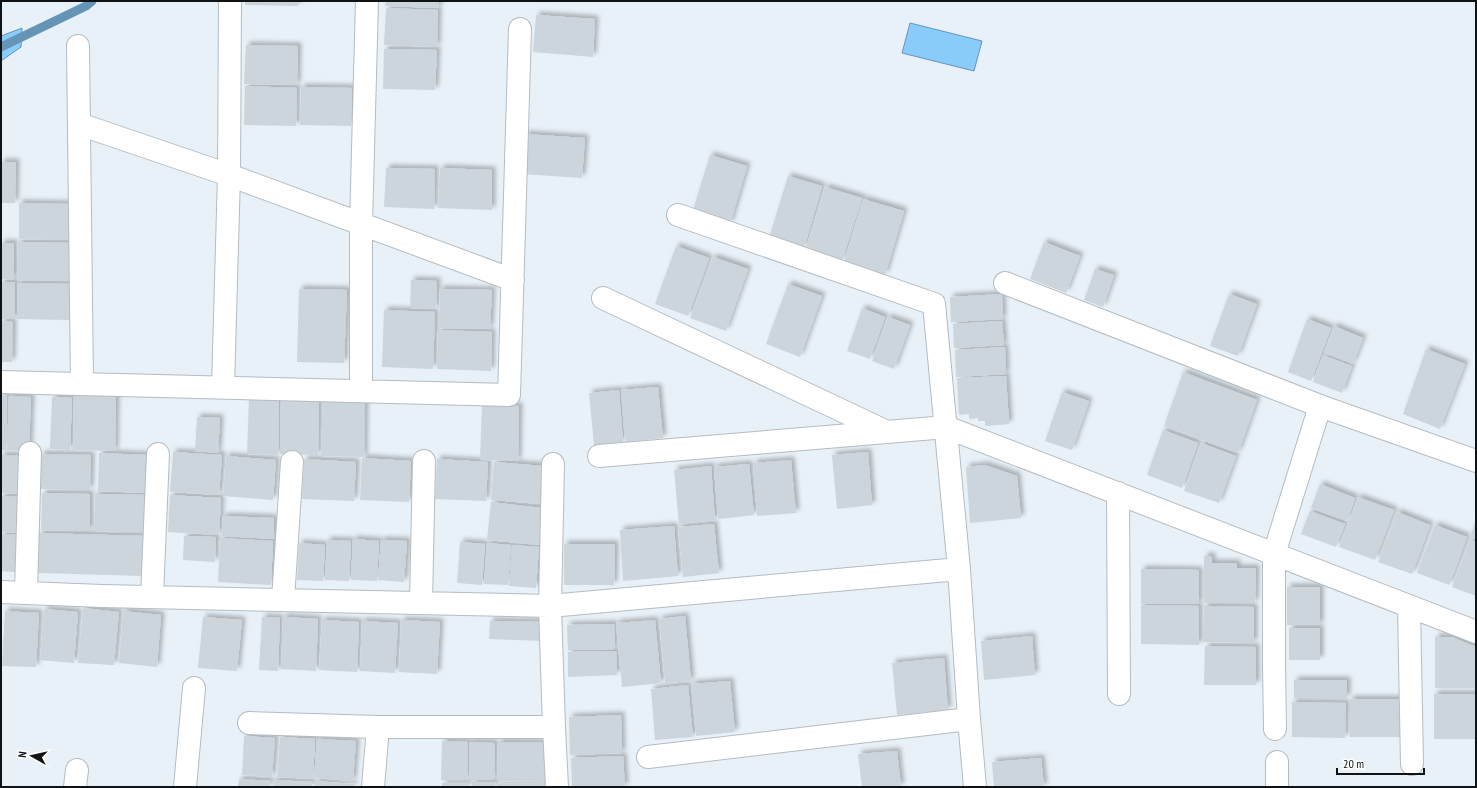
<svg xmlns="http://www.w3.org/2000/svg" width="1477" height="788" font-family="'PT Sans Narrow',sans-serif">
	<defs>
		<filter id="shadow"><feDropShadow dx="3.5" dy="-3.5" stdDeviation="2" flood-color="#0004"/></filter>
	</defs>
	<rect width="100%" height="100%" fill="#e8f1f8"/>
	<!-- water -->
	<path fill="#89ccfb" stroke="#6594b6" d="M 910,23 L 982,41 L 974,71 L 902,53 Z
		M 22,28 L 21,47 L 1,61 L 1,36 Z"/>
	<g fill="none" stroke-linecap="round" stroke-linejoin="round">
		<!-- stream -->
		<path stroke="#6594b6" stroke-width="9" d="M 1,47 L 86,6 L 92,1"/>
	</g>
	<!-- building -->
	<path fill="#cdd5dc" filter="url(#shadow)" d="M 245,1 L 298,1 L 298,6 L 245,5 Z
		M 386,1 L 439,1 L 439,8 L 385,6 Z
		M 386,8 L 438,10 L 437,47 L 384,45 Z
		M 536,15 L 595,19 L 593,57 L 533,52 Z
		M 246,45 L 298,46 L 297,85 L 244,84 Z
		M 384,49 L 437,50 L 435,90 L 383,89 Z
		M 245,86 L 297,88 L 296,126 L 244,125 Z
		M 301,87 L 352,88 L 351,126 L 300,125 Z
		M 525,134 L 585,138 L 582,178 L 522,174 Z
		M 710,155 L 747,166 L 730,224 L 692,213 Z
		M 1,162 L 16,162 L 15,203 L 1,203 Z
		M 386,168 L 435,169 L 434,209 L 384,207 Z
		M 440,168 L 492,170 L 492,210 L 438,208 Z
		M 788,176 L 822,186 L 804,248 L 769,238 Z
		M 825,187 L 862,198 L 842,261 L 805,251 Z
		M 863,199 L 904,211 L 885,275 L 844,262 Z
		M 19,203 L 70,204 L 69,240 L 19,239 Z
		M 18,242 L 70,243 L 69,281 L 17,281 Z
		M 1044,242 L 1080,256 L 1066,293 L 1030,279 Z
		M 1,243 L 14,243 L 14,280 L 1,279 Z
		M 676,246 L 709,258 L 688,316 L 655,304 Z
		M 713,257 L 748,269 L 726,331 L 690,318 Z
		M 1095,269 L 1114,275 L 1103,307 L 1084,300 Z
		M 411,280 L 437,281 L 436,309 L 410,309 Z
		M 1,282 L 15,282 L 15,319 L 1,319 Z
		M 17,283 L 70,284 L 70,320 L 17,319 Z
		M 788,284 L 822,296 L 800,357 L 766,344 Z
		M 299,289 L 347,290 L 344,363 L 297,362 Z
		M 440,289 L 492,290 L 490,329 L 439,328 Z
		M 1002,294 L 1003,319 L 951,322 L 950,297 Z
		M 1229,294 L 1257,304 L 1238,356 L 1210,346 Z
		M 862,308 L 885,317 L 870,359 L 847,351 Z
		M 384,310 L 435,312 L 433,369 L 382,367 Z
		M 888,317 L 910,325 L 894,369 L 872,361 Z
		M 1307,319 L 1331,328 L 1311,381 L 1288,372 Z
		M 1,321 L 13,322 L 12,362 L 1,362 Z
		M 1002,321 L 1004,345 L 954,348 L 953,324 Z
		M 1334,326 L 1363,338 L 1353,364 L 1324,353 Z
		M 438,330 L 492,332 L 491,371 L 437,369 Z
		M 1005,347 L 1006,374 L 956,377 L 955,350 Z
		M 1426,349 L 1465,364 L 1440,429 L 1403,414 Z
		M 1323,355 L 1352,366 L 1342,393 L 1313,382 Z
		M 1183,372 L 1257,400 L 1238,453 L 1164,426 Z
		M 1006,376 L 1009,424 L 985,426 L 985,421 L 978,421 L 978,418 L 969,419 L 969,414 L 959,415 L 957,378 Z
		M 658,387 L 663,438 L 625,442 L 621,390 Z
		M 619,390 L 623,442 L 594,445 L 589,393 Z
		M 1062,392 L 1089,401 L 1072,450 L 1045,441 Z
		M 1,395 L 7,395 L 6,450 L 1,450 Z
		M 74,395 L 116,396 L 115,451 L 73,450 Z
		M 9,396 L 31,397 L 29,450 L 7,450 Z
		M 52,397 L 72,398 L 70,450 L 50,449 Z
		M 249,398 L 279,399 L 278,455 L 247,454 Z
		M 281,399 L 319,400 L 318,455 L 280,454 Z
		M 323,400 L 365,401 L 364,457 L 321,456 Z
		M 482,405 L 519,406 L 518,461 L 480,460 Z
		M 197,417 L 220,418 L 218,453 L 195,451 Z
		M 1163,430 L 1198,443 L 1182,488 L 1147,475 Z
		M 1201,443 L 1236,456 L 1219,503 L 1184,491 Z
		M 173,452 L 222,455 L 219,495 L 170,492 Z
		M 868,452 L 872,505 L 837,509 L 832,455 Z
		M 99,453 L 147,455 L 146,493 L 98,491 Z
		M 41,454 L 91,455 L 90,490 L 40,489 Z
		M 1,455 L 23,456 L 21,494 L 1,493 Z
		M 226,456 L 276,460 L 273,500 L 223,496 Z
		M 362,458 L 411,461 L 409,502 L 360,500 Z
		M 304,459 L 356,462 L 354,501 L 302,499 Z
		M 437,459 L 488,462 L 486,501 L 435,499 Z
		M 791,460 L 796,513 L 757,516 L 753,463 Z
		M 494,462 L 544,466 L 541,504 L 491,500 Z
		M 749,464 L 754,515 L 718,519 L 714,467 Z
		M 985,465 L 1017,476 L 1021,518 L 970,523 L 966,467 Z
		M 711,466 L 715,520 L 679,524 L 674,470 Z
		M 1320,484 L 1355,498 L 1347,521 L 1311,508 Z
		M 42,493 L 90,494 L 90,531 L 41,530 Z
		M 95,494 L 145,495 L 144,532 L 94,531 Z
		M 170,495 L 221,498 L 219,535 L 168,532 Z
		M 1,496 L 20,497 L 18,533 L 1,532 Z
		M 1358,497 L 1394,510 L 1375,560 L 1339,547 Z
		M 491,502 L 542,508 L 539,545 L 487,540 Z
		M 1310,511 L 1345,524 L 1336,547 L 1301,534 Z
		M 1397,512 L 1430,525 L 1412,574 L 1378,562 Z
		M 223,516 L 274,518 L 274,539 L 222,536 Z
		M 1476,521 L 1476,539 L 1470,536 Z
		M 714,524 L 719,573 L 683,577 L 678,527 Z
		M 1435,525 L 1467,537 L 1449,585 L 1417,573 Z
		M 674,526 L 678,576 L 623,581 L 620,530 Z
		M 39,533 L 145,536 L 144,576 L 37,573 Z
		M 1,534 L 17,535 L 15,572 L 1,571 Z
		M 184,536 L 216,537 L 215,562 L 183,560 Z
		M 220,538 L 273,541 L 271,585 L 218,582 Z
		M 353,539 L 379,541 L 377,581 L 351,580 Z
		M 1470,539 L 1476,542 L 1476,596 L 1452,587 Z
		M 327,540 L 351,541 L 349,581 L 325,580 Z
		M 381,540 L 407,541 L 404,582 L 378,580 Z
		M 460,542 L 485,544 L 482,585 L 457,583 Z
		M 299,543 L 325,545 L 323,581 L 297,580 Z
		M 487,543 L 511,545 L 508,585 L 484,584 Z
		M 564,544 L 615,544 L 614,585 L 564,585 Z
		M 512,545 L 539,547 L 536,588 L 509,586 Z
		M 1204,556 L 1212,556 L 1212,563 L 1237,563 L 1237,568 L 1256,568 L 1255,603 L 1204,603 Z
		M 1141,569 L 1199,570 L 1199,604 L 1141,604 Z
		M 1287,587 L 1320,587 L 1320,625 L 1287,625 Z
		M 1141,605 L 1199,606 L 1199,645 L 1141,644 Z
		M 1204,606 L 1254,607 L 1254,643 L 1203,642 Z
		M 83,608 L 119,612 L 114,665 L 78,663 Z
		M 44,609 L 78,612 L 74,663 L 40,660 Z
		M 5,611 L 39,613 L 36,667 L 2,666 Z
		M 123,611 L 161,615 L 157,667 L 119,663 Z
		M 685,616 L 691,681 L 665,683 L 659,619 Z
		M 203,617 L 242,620 L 237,671 L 198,668 Z
		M 262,617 L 280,618 L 278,671 L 259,670 Z
		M 283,617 L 318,619 L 316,671 L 281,669 Z
		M 322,620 L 359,622 L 357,672 L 319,670 Z
		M 401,620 L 440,622 L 437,674 L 399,672 Z
		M 655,620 L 661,683 L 622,687 L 616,623 Z
		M 362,621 L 398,623 L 395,673 L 360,671 Z
		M 490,621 L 542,622 L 542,641 L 489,639 Z
		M 614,624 L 615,649 L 568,650 L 567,625 Z
		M 1289,628 L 1320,628 L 1320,660 L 1289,660 Z
		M 1032,636 L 1035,675 L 984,680 L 981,641 Z
		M 1435,637 L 1452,637 L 1476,647 L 1476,688 L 1435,688 Z
		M 1205,646 L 1256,647 L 1256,685 L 1204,685 Z
		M 616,651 L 617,675 L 568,677 L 568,652 Z
		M 944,658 L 948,710 L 897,715 L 892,663 Z
		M 1294,680 L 1347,680 L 1347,698 L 1294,698 Z
		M 730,681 L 735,732 L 696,736 L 691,684 Z
		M 688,685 L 693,737 L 655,740 L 651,689 Z
		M 1434,694 L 1476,694 L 1476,739 L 1434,739 Z
		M 1350,699 L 1401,699 L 1401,737 L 1350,737 Z
		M 1292,702 L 1346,703 L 1345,738 L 1292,737 Z
		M 621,715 L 622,753 L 570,755 L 569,717 Z
		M 244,736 L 275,738 L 272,777 L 242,775 Z
		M 280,737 L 315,739 L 313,779 L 277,777 Z
		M 317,739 L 356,741 L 353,781 L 314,778 Z
		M 442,741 L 468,742 L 467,780 L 441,780 Z
		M 469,742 L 495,743 L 494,780 L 469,780 Z
		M 498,742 L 549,743 L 548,782 L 497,781 Z
		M 897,751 L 901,787 L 862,787 L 858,754 Z
		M 623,756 L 625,787 L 572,787 L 571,758 Z
		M 1041,758 L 1044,787 L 994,787 L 992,762 Z
		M 239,779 L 271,781 L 270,787 L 238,787 Z
		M 274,780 L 312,782 L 312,787 L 273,787 Z
		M 315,781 L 354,784 L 354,787 L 315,787 Z
		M 472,782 L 496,782 L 495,787 L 472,787 Z
		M 442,783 L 469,783 L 469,787 L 442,787 Z
		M 497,784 L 547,784 L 547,787 L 497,787 Z"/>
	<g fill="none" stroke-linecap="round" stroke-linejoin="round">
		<!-- minor casing -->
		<g stroke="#b4bcc2" stroke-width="24">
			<path id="minor" d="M 78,46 L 82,384
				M 79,124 L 229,175 L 513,280
				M 1005,283 L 1320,406 L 1476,461
				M 603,298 L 885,431
				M 1,382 L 509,395 L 520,29
				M 223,387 L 229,175 L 230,1
				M 361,391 L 361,224 L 367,1
				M 599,456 L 946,427 L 1476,632
				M 553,464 L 550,606 L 554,727 L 557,787
				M 1118,493 L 1119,694
				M 959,569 L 969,719 L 975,787
				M 1,592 L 102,596 L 550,606 L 959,569 L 934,304 L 678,215
				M 26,592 L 30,453
				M 152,597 L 158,454
				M 283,600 L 292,462
				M 421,603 L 424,461
				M 1409,606 L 1412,764
				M 249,723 L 378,727 L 554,727
				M 1275,729 L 1274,665 L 1274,554 L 1320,406
				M 648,757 L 969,719
				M 1277,762 L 1277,787
				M 75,787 L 77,770
				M 185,787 L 194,688
				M 373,787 L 378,727"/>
		</g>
		<!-- minor -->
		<use href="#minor" stroke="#fff" stroke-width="22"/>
	</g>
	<!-- border -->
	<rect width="1477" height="788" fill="none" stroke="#101315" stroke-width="4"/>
	<!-- north arrow -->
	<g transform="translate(32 756) rotate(278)" stroke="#ffffff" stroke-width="3" paint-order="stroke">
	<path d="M0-3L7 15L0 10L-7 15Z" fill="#101315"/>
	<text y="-6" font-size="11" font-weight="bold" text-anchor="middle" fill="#101315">N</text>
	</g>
	<!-- scale -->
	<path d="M1337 768v6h87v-6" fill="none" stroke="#101315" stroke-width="2"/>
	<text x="1343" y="768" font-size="12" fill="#101315" stroke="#ffffff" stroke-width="3" paint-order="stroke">20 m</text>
</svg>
